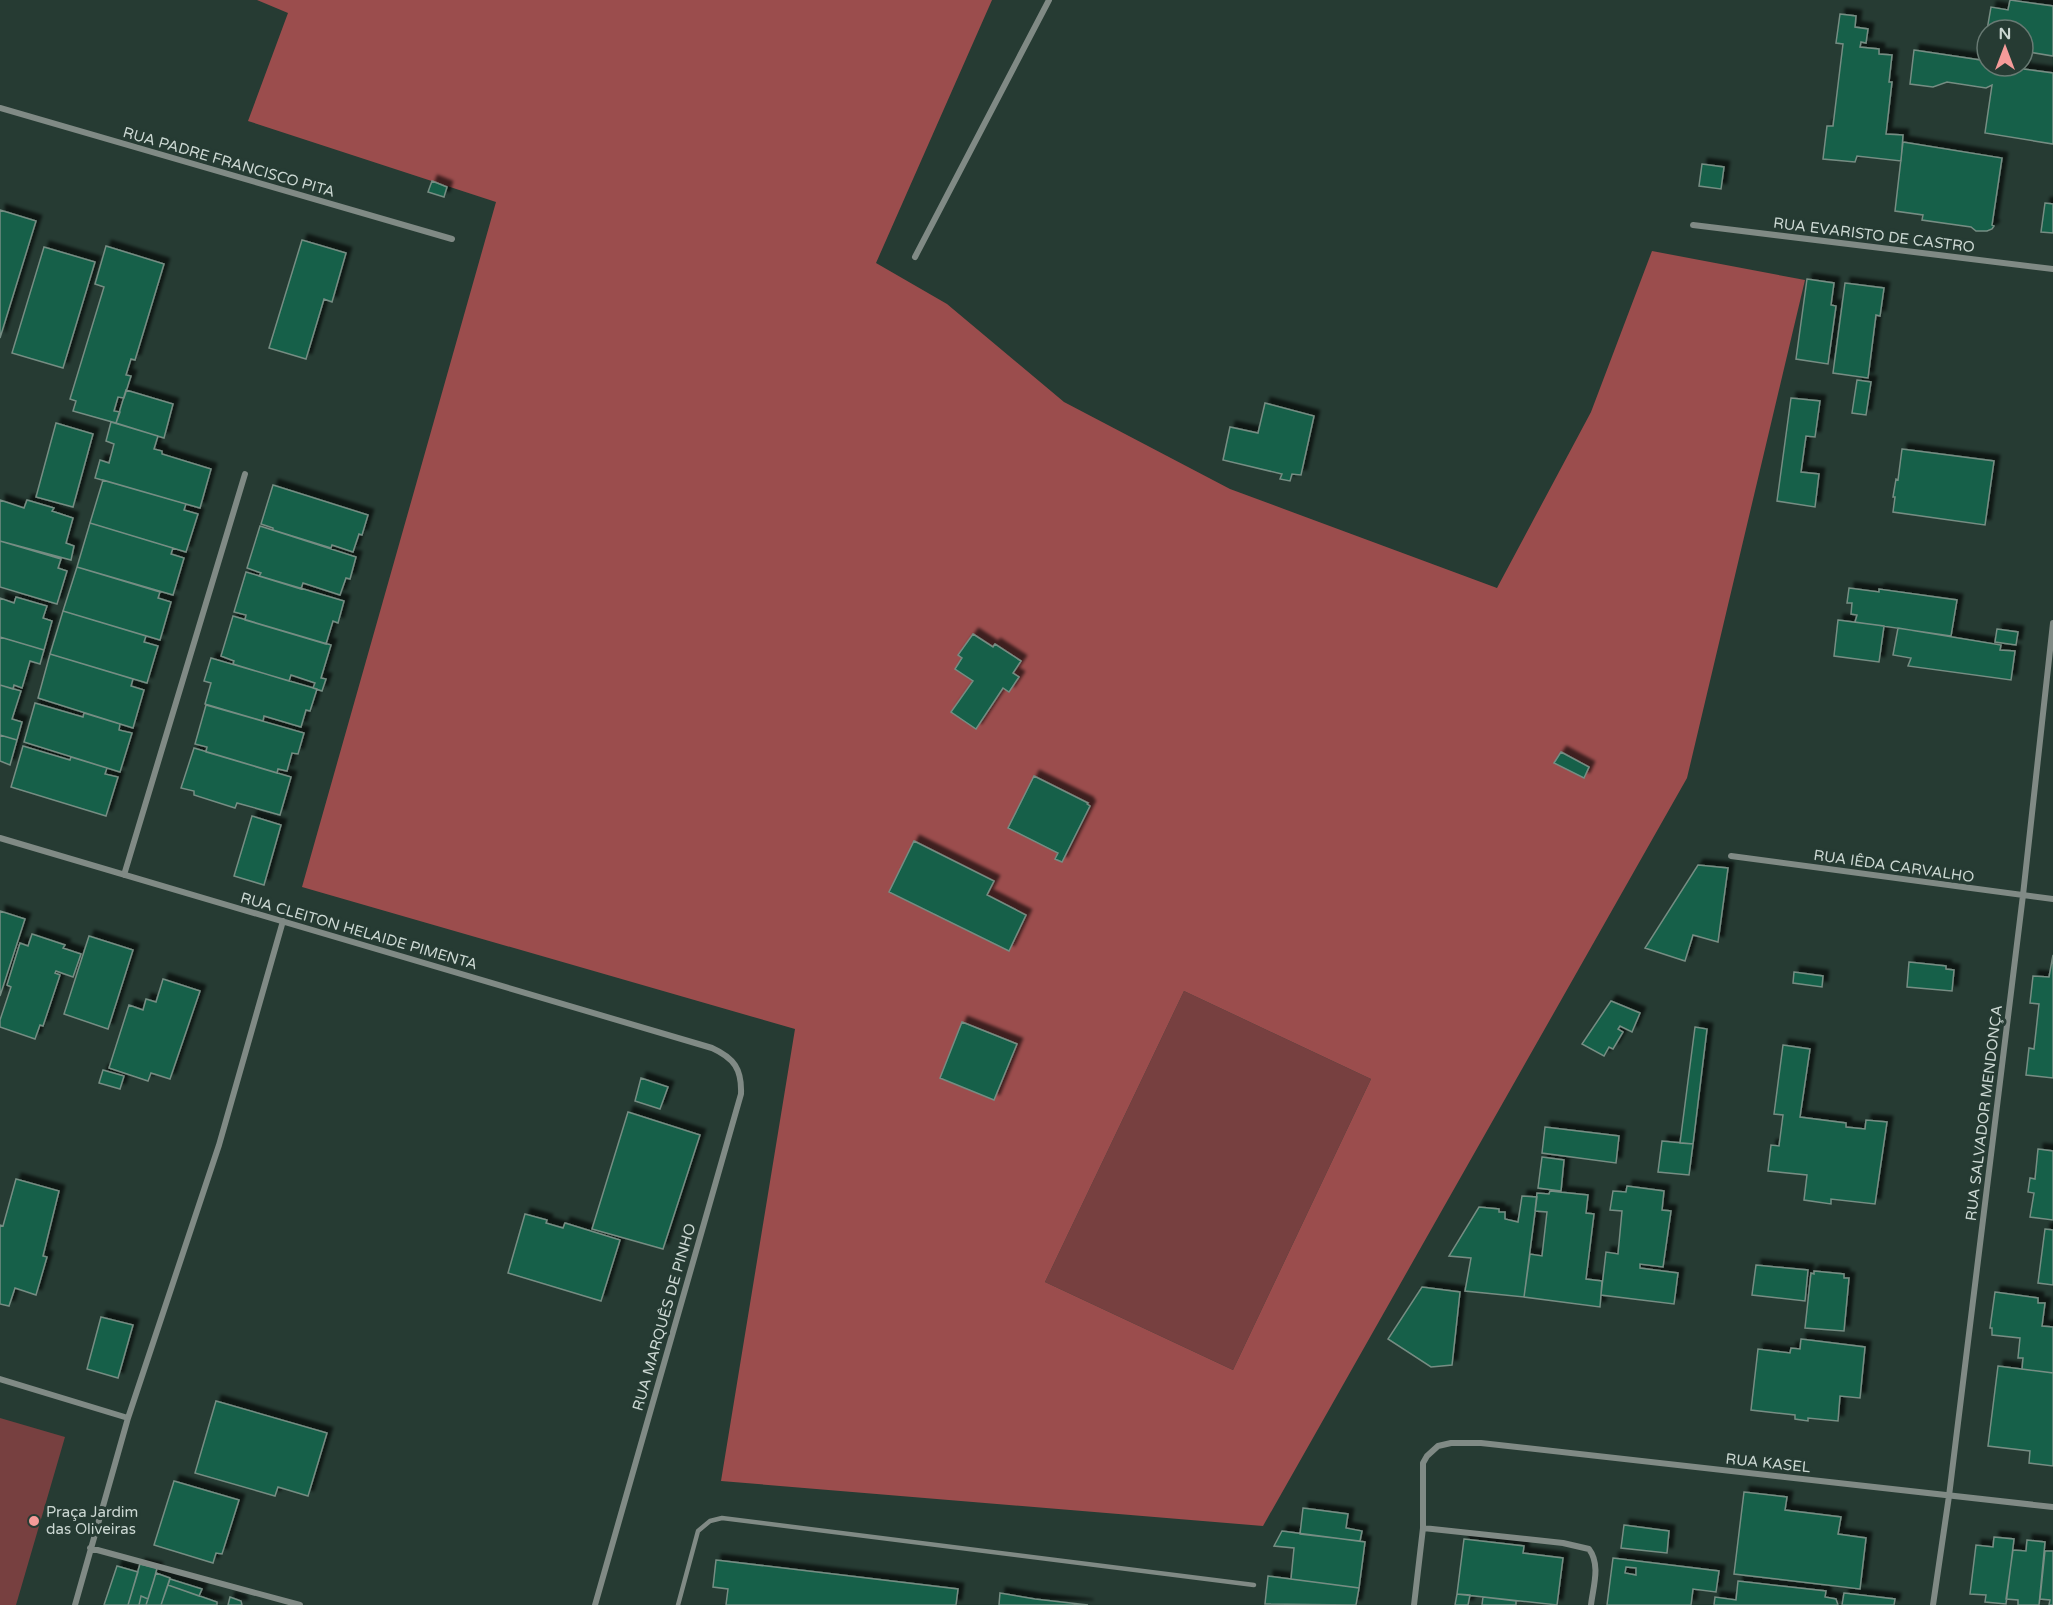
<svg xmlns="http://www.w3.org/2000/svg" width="2053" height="1605" font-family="'Varela Round',sans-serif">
	<defs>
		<filter id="shadow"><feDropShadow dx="5.5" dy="-5.5" stdDeviation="1.5" flood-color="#0009"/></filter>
	</defs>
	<rect width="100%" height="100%" fill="#263b33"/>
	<!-- green -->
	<path fill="#774040" d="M 1184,991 L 1371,1079 L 1233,1370 L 1045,1282 Z
		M 0,1418 L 65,1437 L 16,1605 L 0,1605 Z"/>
	<!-- forest -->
	<path fill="#9b4d4d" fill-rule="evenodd" d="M 257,0 L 992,0 L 876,263 L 947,304 L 1064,402 L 1230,489 L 1497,588 L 1591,412 L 1652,251 L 1805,280 L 1687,778 L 1263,1526 L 721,1481 L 795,1029 L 302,887 L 496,202 L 248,121 L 288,13 ZM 1184,991 L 1371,1079 L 1233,1370 L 1045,1282 Z"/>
	<!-- building -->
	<path fill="#126149" stroke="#768d83" stroke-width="1.5" fill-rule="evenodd" filter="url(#shadow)" d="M 2010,0 L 2053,6 L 2053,56 L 2023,51 L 2023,30 L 1987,30 L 1991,7 L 2008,10 Z
		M 1840,14 L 1856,16 L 1855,27 L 1868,29 L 1866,43 L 1861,42 L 1860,47 L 1879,49 L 1879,54 L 1892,55 L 1889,82 L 1892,82 L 1886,134 L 1903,135 L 1901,161 L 1857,156 L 1855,162 L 1823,159 L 1827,126 L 1833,126 L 1843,44 L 1836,43 Z
		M 1914,50 L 1987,61 L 1987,66 L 2024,66 L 2024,69 L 2053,73 L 2053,144 L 1985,133 L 1992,85 L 1986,88 L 1947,82 L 1933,87 L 1910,84 Z
		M 1903,142 L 2002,158 L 1992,225 L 1994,226 L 1992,229 L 1987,231 L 1976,231 L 1971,227 L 1922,220 L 1923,215 L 1895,211 Z
		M 1702,164 L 1724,167 L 1721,189 L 1699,186 Z
		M 432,181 L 447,187 L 444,197 L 428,192 Z
		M 2045,203 L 2053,204 L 2053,233 L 2041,232 Z
		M 0,210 L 36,221 L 0,338 Z
		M 302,240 L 346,253 L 332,302 L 324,299 L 306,359 L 269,348 Z
		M 106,246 L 164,264 L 135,360 L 131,359 L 126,375 L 131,376 L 124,398 L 118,397 L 114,411 L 120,412 L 116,423 L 73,411 L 76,401 L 70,399 L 104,287 L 95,284 Z
		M 44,247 L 95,262 L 63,368 L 12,353 Z
		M 1807,279 L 1834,283 L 1831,305 L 1836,306 L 1828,364 L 1796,359 Z
		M 1845,283 L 1884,288 L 1880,316 L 1876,315 L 1868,378 L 1833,373 Z
		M 1857,380 L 1871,382 L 1866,415 L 1852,413 Z
		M 126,390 L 173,404 L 164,438 L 116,423 Z
		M 1791,398 L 1820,401 L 1815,437 L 1806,436 L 1801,472 L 1819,474 L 1815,507 L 1777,501 Z
		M 1265,403 L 1314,416 L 1301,475 L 1292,474 L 1290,481 L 1280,479 L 1282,474 L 1223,460 L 1230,427 L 1258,433 Z
		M 111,422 L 158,436 L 154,449 L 162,451 L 162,454 L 211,469 L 200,508 L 95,478 L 100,460 L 109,463 L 114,444 L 106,441 Z
		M 56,423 L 93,434 L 73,507 L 36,497 Z
		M 1902,449 L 1994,461 L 1985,525 L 1893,512 L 1895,497 L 1893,497 L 1896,479 L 1898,480 Z
		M 103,480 L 186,504 L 184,510 L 198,514 L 186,552 L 90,523 Z
		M 273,485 L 368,515 L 362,535 L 359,534 L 353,552 L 332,545 L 331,548 L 273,530 L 273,528 L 261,524 Z
		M 0,500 L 24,508 L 27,500 L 54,508 L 52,511 L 73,518 L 66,543 L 74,546 L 71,560 L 0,541 Z
		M 90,523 L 173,548 L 171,554 L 184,558 L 173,595 L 77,567 Z
		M 260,526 L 356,557 L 350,579 L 346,578 L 340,595 L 303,583 L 301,589 L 259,576 L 261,573 L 247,568 Z
		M 0,541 L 61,559 L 58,568 L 67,571 L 57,604 L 0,587 Z
		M 77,567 L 160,592 L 158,598 L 171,602 L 160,640 L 63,611 Z
		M 246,572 L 344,601 L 338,623 L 333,621 L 326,644 L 245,620 L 246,615 L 234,612 Z
		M 1849,588 L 1879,592 L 1879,589 L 1957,600 L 1951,636 L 1855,622 L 1857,615 L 1851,614 L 1852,603 L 1847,603 Z
		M 16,597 L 47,606 L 43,618 L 52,621 L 44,650 L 0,637 L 0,598 L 14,603 Z
		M 63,611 L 146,636 L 144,642 L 158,646 L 147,683 L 50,654 Z
		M 233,616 L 331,645 L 321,678 L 326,679 L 322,691 L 313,688 L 315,683 L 291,675 L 289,681 L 233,664 L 234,661 L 221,656 Z
		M 1838,620 L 1884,626 L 1879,662 L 1834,656 Z
		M 1898,628 L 2001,645 L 2000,650 L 2015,651 L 2011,680 L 1908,666 L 1911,658 L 1893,655 Z
		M 1997,629 L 2018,632 L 2016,645 L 1995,642 Z
		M 973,634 L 993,647 L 995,644 L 1021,661 L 1013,673 L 1019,677 L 1009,692 L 1003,688 L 976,729 L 951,712 L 973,681 L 955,669 L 962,658 L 958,655 Z
		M 0,637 L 44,650 L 40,664 L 30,661 L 22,688 L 14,685 L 13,689 L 0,685 Z
		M 50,654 L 133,679 L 131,686 L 144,690 L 133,728 L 38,698 Z
		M 211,658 L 317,689 L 310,711 L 306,710 L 301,727 L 264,716 L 263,721 L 205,704 L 211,683 L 204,681 Z
		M 0,685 L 21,691 L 12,719 L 22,722 L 17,740 L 0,735 Z
		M 35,703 L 83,717 L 84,713 L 120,724 L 119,730 L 132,733 L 120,772 L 24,742 Z
		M 206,705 L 304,733 L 298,754 L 292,753 L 287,771 L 278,769 L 277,773 L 206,752 L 207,747 L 195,744 Z
		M 0,735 L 17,740 L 10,765 L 0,761 Z
		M 23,746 L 70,760 L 71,757 L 107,768 L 105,774 L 118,777 L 106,816 L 11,787 Z
		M 194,748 L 291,777 L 280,815 L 237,803 L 235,808 L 194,795 L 194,791 L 181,788 Z
		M 1561,752 L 1589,767 L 1584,778 L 1554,763 Z
		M 1034,776 L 1088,803 L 1087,804 L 1090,806 L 1062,862 L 1055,859 L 1058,853 L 1008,828 Z
		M 252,816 L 281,825 L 264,885 L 234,876 Z
		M 914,841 L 994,881 L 987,895 L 1026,915 L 1009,951 L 889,892 Z
		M 1698,865 L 1728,868 L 1718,942 L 1693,935 L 1685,961 L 1645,948 Z
		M 0,911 L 25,919 L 0,996 Z
		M 32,934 L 65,945 L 63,948 L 81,954 L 73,977 L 56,971 L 55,973 L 60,975 L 43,1026 L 40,1025 L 35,1039 L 0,1027 L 0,1020 L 11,987 L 7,985 L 20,943 L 28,946 Z
		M 89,936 L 133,950 L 108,1029 L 64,1014 Z
		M 2053,955 L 2053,1078 L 2026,1075 L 2029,1048 L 2034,1049 L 2039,1004 L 2030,1003 L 2033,976 L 2049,977 Z
		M 1909,962 L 1946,966 L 1946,969 L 1954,970 L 1952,991 L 1907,987 Z
		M 1794,972 L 1823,976 L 1822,987 L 1793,983 Z
		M 163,979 L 200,991 L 170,1079 L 151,1073 L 148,1081 L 109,1068 L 129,1005 L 143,1010 L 146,999 L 156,1002 Z
		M 1611,1001 L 1640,1013 L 1632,1032 L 1620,1026 L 1618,1029 L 1623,1032 L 1613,1049 L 1609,1047 L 1604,1056 L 1582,1044 Z
		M 962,1022 L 1017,1044 L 994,1100 L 940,1078 Z
		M 1695,1027 L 1707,1029 L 1693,1144 L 1680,1143 Z
		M 1783,1045 L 1810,1049 L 1800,1117 L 1846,1123 L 1846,1127 L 1865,1129 L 1866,1120 L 1887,1122 L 1875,1204 L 1831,1199 L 1831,1204 L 1804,1200 L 1807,1175 L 1768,1171 L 1771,1145 L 1779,1146 L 1783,1115 L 1774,1114 Z
		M 103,1070 L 124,1076 L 120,1089 L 99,1083 Z
		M 641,1078 L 668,1087 L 660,1109 L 635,1101 Z
		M 628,1112 L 700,1135 L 663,1249 L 592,1229 Z
		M 1545,1127 L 1619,1136 L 1616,1163 L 1542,1153 Z
		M 1662,1141 L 1693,1144 L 1689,1175 L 1658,1172 Z
		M 2038,1149 L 2053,1151 L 2053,1220 L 2030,1217 L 2034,1193 L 2028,1192 L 2030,1178 L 2035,1179 Z
		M 1542,1157 L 1564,1160 L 1561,1191 L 1538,1188 Z
		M 16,1179 L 59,1191 L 43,1256 L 47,1257 L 36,1295 L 15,1288 L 9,1306 L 0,1304 L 0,1225 L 3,1226 Z
		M 1627,1186 L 1664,1191 L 1662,1210 L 1671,1211 L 1663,1267 L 1640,1264 L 1640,1268 L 1678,1273 L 1674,1304 L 1601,1295 L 1606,1252 L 1618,1254 L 1622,1211 L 1610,1210 L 1613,1191 L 1626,1192 Z
		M 1550,1191 L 1588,1195 L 1586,1213 L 1594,1214 L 1586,1279 L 1602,1281 L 1600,1307 L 1524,1297 L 1530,1254 L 1542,1256 L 1547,1212 L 1535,1211 L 1537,1193 L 1549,1194 Z
		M 1522,1196 L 1537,1197 L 1524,1297 L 1465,1291 L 1471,1258 L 1449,1256 L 1479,1207 L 1499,1209 L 1499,1212 L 1505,1212 L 1505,1219 L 1518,1222 Z
		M 525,1214 L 547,1220 L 546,1223 L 563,1228 L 565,1223 L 620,1240 L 601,1301 L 508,1273 Z
		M 2045,1229 L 2053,1230 L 2053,1285 L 2038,1283 Z
		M 1756,1265 L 1808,1270 L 1805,1301 L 1752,1295 Z
		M 1814,1271 L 1844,1274 L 1844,1278 L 1849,1278 L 1844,1331 L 1805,1328 L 1811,1273 L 1814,1274 Z
		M 1422,1287 L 1460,1292 L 1452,1365 L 1431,1367 L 1388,1339 Z
		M 1995,1292 L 2038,1298 L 2038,1303 L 2045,1303 L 2042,1326 L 2053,1327 L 2053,1373 L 2022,1369 L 2023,1358 L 2018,1358 L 2020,1338 L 1992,1335 L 1992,1328 L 1990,1328 Z
		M 101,1317 L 133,1325 L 118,1378 L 87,1369 Z
		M 1801,1339 L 1865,1347 L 1860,1398 L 1840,1396 L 1838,1421 L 1808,1418 L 1808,1421 L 1795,1419 L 1795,1415 L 1751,1410 L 1758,1349 L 1790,1353 L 1791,1348 L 1800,1349 Z
		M 1998,1366 L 2053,1373 L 2053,1466 L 2029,1463 L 2030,1451 L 1988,1446 Z
		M 216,1401 L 327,1433 L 308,1496 L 278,1487 L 275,1496 L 195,1473 Z
		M 174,1481 L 239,1500 L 222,1554 L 216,1553 L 213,1563 L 154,1545 Z
		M 1744,1492 L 1787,1497 L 1785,1510 L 1841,1517 L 1838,1534 L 1866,1538 L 1860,1589 L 1734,1574 Z
		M 1303,1508 L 1348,1514 L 1346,1528 L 1362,1531 L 1360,1541 L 1300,1534 Z
		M 1624,1525 L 1669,1531 L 1667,1553 L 1621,1548 Z
		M 1282,1531 L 1365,1542 L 1359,1588 L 1291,1579 L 1294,1548 L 1274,1546 Z
		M 1994,1537 L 2014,1539 L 2006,1604 L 1985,1602 L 1986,1595 L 1970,1594 L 1976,1545 L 1993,1547 Z
		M 1464,1539 L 1524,1546 L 1523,1553 L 1563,1558 L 1557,1605 L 1457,1594 Z
		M 2027,1540 L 2045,1542 L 2039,1605 L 2018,1605 L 2018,1600 L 2006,1599 L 2013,1550 L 2026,1551 Z
		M 2045,1551 L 2053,1551 L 2053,1605 L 2049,1605 L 2050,1600 L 2040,1599 Z
		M 1613,1558 L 1719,1571 L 1716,1592 L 1693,1589 L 1691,1605 L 1607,1605 ZM 1626,1567 L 1636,1568 L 1636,1575 L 1625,1573 Z
		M 716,1560 L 958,1589 L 956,1605 L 726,1605 L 728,1589 L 713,1587 Z
		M 140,1564 L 157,1568 L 154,1580 L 148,1599 L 141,1596 L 139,1605 L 128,1605 Z
		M 117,1566 L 138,1572 L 128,1605 L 104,1605 Z
		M 156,1573 L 170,1578 L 161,1605 L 146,1605 Z
		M 1268,1576 L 1359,1588 L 1356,1605 L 1265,1604 Z
		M 170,1579 L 202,1589 L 199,1596 L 168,1585 Z
		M 1738,1581 L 1826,1591 L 1825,1597 L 1836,1599 L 1838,1605 L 1714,1605 L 1715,1597 L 1736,1600 Z
		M 168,1585 L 217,1602 L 217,1605 L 161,1605 Z
		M 1000,1593 L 1035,1599 L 1088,1605 L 999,1605 Z
		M 1844,1593 L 1895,1599 L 1894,1605 L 1842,1605 Z
		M 1457,1594 L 1470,1595 L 1468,1605 L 1455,1605 Z
		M 141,1596 L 148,1599 L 146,1605 L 139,1605 Z
		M 230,1597 L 241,1601 L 242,1605 L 228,1605 Z
		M 1483,1597 L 1516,1601 L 1516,1605 L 1482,1605 Z"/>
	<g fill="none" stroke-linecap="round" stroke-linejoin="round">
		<!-- lane -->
		<path stroke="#808a85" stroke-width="4.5" d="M 678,1605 L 698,1531 L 710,1521 L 722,1518 L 1254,1585"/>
		<!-- street -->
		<path stroke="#808a85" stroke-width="6" d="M 0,108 L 452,239
			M 1693,225 L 2053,269
			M 915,257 L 1049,0
			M 0,838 L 712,1048 C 734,1058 742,1069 741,1094 L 595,1605
			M 1731,856 L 2053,899
			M 124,875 L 245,474
			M 0,1379 L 128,1418 L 75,1605
			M 128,1418 L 219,1145 L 283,921
			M 1423,1528 L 1563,1543 L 1589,1549 C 1601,1565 1593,1587 1591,1605
			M 90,1548 L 300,1605
			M 1414,1605 L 1423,1528 L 1423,1463 L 1427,1456 L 1438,1446 L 1451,1443 L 1481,1443 L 2053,1507
			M 1933,1605 L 1949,1496 L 2023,895 L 2053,623"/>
	</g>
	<!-- markers -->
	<circle fill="#f59b99" stroke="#263b33" stroke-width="2" cx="34" cy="1521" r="6"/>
	<g text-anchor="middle" stroke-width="6" stroke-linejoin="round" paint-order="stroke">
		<!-- street labels -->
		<g font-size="15" fill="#ccd8d3" stroke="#263b33">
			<text transform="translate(229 162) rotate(16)" y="5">RUA PADRE FRANCISCO PITA</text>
			<text transform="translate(1874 235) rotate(7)" y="5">RUA EVARISTO DE CASTRO</text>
			<text transform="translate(1894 866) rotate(8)" y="5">RUA IÊDA CARVALHO</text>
			<text transform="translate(359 931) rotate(16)" y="5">RUA CLEITON HELAIDE PIMENTA</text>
			<text transform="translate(1984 1113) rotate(-83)" y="5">RUA SALVADOR MENDONÇA</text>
			<text transform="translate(664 1317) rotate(-74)" y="5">RUA MARQUÊS DE PINHO</text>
			<text transform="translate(1768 1463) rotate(6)" y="5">RUA KASEL</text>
		</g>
		<!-- poi labels -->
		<g font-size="15" fill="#ccd8d3" stroke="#263b33" text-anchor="start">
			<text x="46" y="1517">Praça Jardim<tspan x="46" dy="17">das Oliveiras</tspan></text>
		</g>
	</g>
	<!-- north arrow -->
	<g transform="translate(2005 48)"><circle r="28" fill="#263b33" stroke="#687a73" stroke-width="1.5"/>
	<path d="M0-4.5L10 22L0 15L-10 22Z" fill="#f59b99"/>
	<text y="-9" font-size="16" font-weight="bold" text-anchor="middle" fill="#ccd8d3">N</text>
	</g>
</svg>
